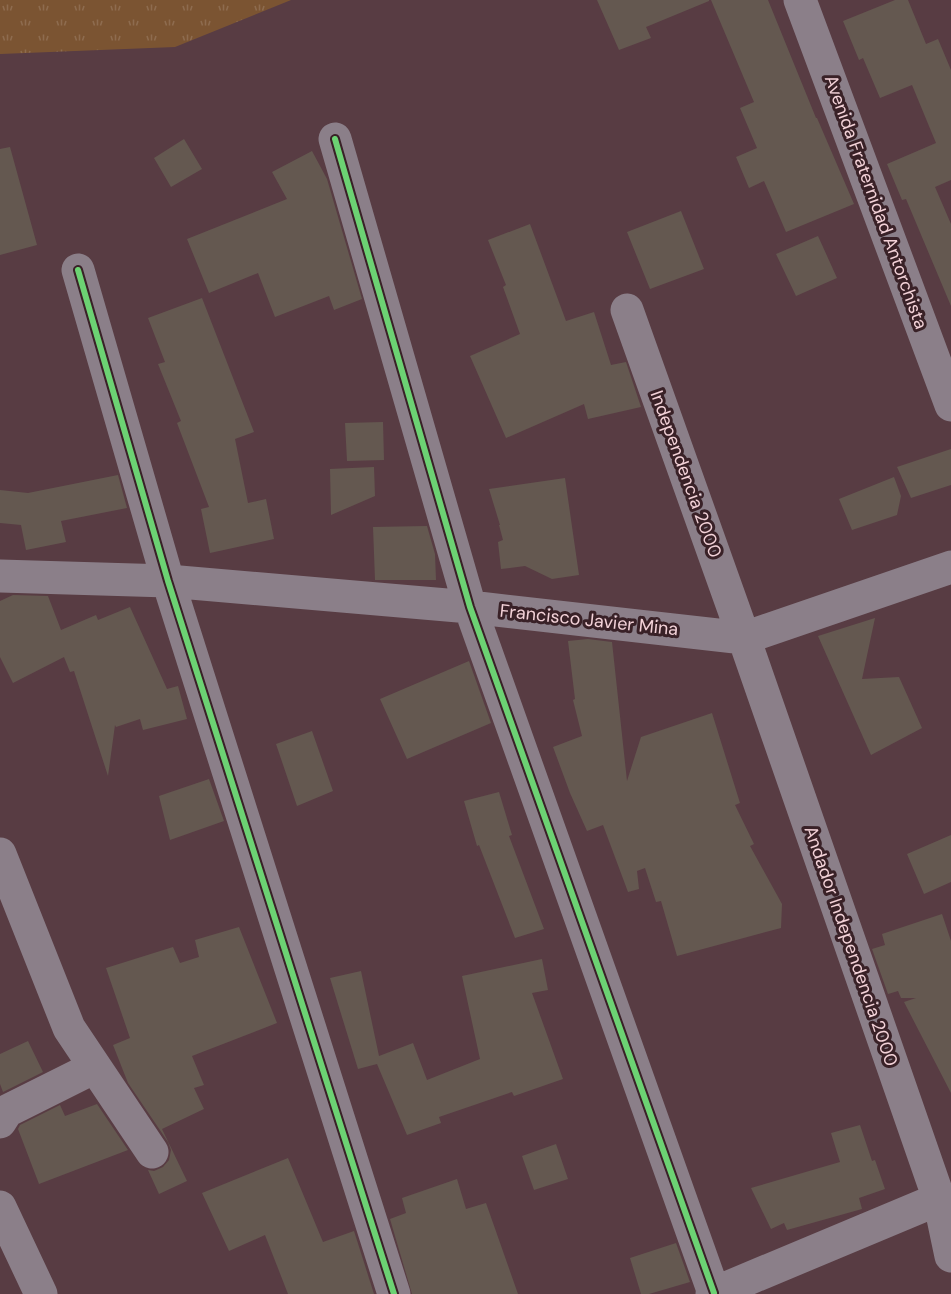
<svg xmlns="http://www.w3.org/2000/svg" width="951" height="1294" font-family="'DM Sans',sans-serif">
	<defs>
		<pattern id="grass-tufts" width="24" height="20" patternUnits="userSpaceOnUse" patternTransform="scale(1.5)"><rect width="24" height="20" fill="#7b5432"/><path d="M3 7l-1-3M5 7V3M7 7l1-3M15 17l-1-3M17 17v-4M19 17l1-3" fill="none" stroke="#8e6c4f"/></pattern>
	</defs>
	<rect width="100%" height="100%" fill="#583c43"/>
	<!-- grass -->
	<path fill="url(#grass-tufts)" d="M 0,0 L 291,0 L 175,47 L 0,54 Z"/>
	<!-- building -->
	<path fill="#645850" d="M 597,0 L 709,0 L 709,1 L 646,27 L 651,38 L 619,50 Z
		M 711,0 L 768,0 L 816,118 L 817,118 L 854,204 L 786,232 L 764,181 L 749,188 L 736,157 L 757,148 L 740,108 L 754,102 Z
		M 895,0 L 908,0 L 926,44 L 938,39 L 951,70 L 951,180 L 935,187 L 951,224 L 951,306 L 906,199 L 902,200 L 887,164 L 936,143 L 912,85 L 880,98 L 863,58 L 859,60 L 843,21 Z
		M 184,139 L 202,169 L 171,187 L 154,158 Z
		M 10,147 L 37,245 L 0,255 L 0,149 Z
		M 312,151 L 327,179 L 362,299 L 334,310 L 329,296 L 275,317 L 258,273 L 209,293 L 187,239 L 287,199 L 272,172 Z
		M 681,211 L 704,269 L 650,289 L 627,232 Z
		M 530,224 L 566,321 L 594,312 L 611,365 L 626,362 L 641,407 L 588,419 L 584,404 L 506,438 L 470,356 L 520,334 L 503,287 L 506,285 L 488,240 Z
		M 818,236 L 837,278 L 796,296 L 776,254 Z
		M 202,298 L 254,432 L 235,439 L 248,503 L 266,499 L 274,539 L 210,553 L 201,509 L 209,507 L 177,423 L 181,421 L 158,364 L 165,362 L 148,318 Z
		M 383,422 L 384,460 L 347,461 L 345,423 Z
		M 951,449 L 951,485 L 911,498 L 897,467 Z
		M 374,467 L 375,496 L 331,515 L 330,469 Z
		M 118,475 L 127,508 L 61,521 L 66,542 L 26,550 L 21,525 L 0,523 L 0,490 L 28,493 Z
		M 894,477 L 901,496 L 897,515 L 852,530 L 839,499 Z
		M 565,478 L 579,575 L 552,579 L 525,566 L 501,569 L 498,542 L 503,540 L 499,525 L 500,525 L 489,489 Z
		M 427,526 L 435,554 L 436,580 L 375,580 L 373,527 Z
		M 13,595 L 48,596 L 61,630 L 96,615 L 98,620 L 130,607 L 167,689 L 178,686 L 187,719 L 143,730 L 140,719 L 116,727 L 115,725 L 108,776 L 74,671 L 70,672 L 64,657 L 13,683 L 0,657 L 0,601 Z
		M 875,618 L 862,679 L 899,677 L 922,728 L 871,755 L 818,636 Z
		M 588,639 L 612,642 L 627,781 L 641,737 L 712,713 L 740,803 L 735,805 L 754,844 L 750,846 L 782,904 L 781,928 L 677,956 L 661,901 L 656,902 L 645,868 L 637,871 L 639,889 L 628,892 L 603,825 L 587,831 L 570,793 L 553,747 L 582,736 L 573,700 L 575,699 L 568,641 Z
		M 469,661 L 491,723 L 407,759 L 380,699 Z
		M 312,731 L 333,791 L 297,806 L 276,744 Z
		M 209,779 L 224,821 L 170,840 L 159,796 Z
		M 499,792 L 512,835 L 509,836 L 544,929 L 515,938 L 479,845 L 477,846 L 464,801 Z
		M 951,835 L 951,882 L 924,894 L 907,854 Z
		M 942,914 L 951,941 L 951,1093 L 904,1002 L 916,998 L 901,998 L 898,991 L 888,994 L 872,949 L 885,945 L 882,934 Z
		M 239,927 L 277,1023 L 192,1056 L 204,1085 L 194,1088 L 204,1109 L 162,1129 L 187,1181 L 159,1194 L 148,1170 L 154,1171 L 163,1167 L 169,1160 L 171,1150 L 168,1142 L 128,1083 L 113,1045 L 130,1038 L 106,968 L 173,947 L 180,963 L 199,957 L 195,940 Z
		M 542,959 L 548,990 L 532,993 L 563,1079 L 514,1096 L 512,1092 L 439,1117 L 441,1123 L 407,1135 L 377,1064 L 358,1069 L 330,978 L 361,971 L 379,1056 L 413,1043 L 427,1080 L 480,1059 L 462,976 Z
		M 28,1041 L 43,1072 L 3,1092 L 0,1084 L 0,1054 Z
		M 97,1104 L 128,1150 L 39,1184 L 18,1129 L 20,1125 L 60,1105 L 65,1116 Z
		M 860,1125 L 872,1161 L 875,1160 L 885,1189 L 859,1198 L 862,1209 L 787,1230 L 784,1223 L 771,1229 L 751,1188 L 840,1162 L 831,1133 Z
		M 556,1144 L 568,1179 L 534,1190 L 522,1156 Z
		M 288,1158 L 323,1242 L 354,1231 L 374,1294 L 288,1294 L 265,1235 L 229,1251 L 202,1193 Z
		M 457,1179 L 466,1209 L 486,1203 L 518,1294 L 412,1294 L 390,1219 L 406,1213 L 402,1198 Z
		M 676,1243 L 690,1282 L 649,1294 L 641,1294 L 630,1258 Z"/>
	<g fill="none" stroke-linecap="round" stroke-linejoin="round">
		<!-- minor -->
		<path stroke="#8b7f89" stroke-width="33" d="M 800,0 L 951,405
			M 335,139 L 470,607 L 714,1293
			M 78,270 L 168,581 L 394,1294
			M 627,310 L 744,638 L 939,1199 L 951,1256
			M 0,576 L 168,581 L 470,607 L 744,638 L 951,567
			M 0,854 L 69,1028 L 152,1152
			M 0,1122 L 7,1111 L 95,1067
			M 0,1207 L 41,1294
			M 712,1294 L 939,1199"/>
		<!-- cycleway casing -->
		<g stroke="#392127" stroke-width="10">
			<path id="cycleway" d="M 335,139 L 470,607 L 714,1293
				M 78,270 L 168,581 L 394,1294"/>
		</g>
		<!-- cycleway -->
		<use href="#cycleway" stroke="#6cd273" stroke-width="6"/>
	</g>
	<g text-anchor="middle" stroke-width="6" stroke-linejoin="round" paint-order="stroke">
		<!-- street labels -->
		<g font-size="18" fill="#f3d2d8" stroke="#392127">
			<text transform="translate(876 202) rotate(70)" y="6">Avenida Fraternidad Antorchista</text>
			<text transform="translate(686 474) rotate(70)" y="6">Independencia 2000</text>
			<text transform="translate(589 620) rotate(6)" y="6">Francisco Javier Mina</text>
			<text transform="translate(851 946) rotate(71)" y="6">Andador Independencia 2000</text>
		</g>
	</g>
</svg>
